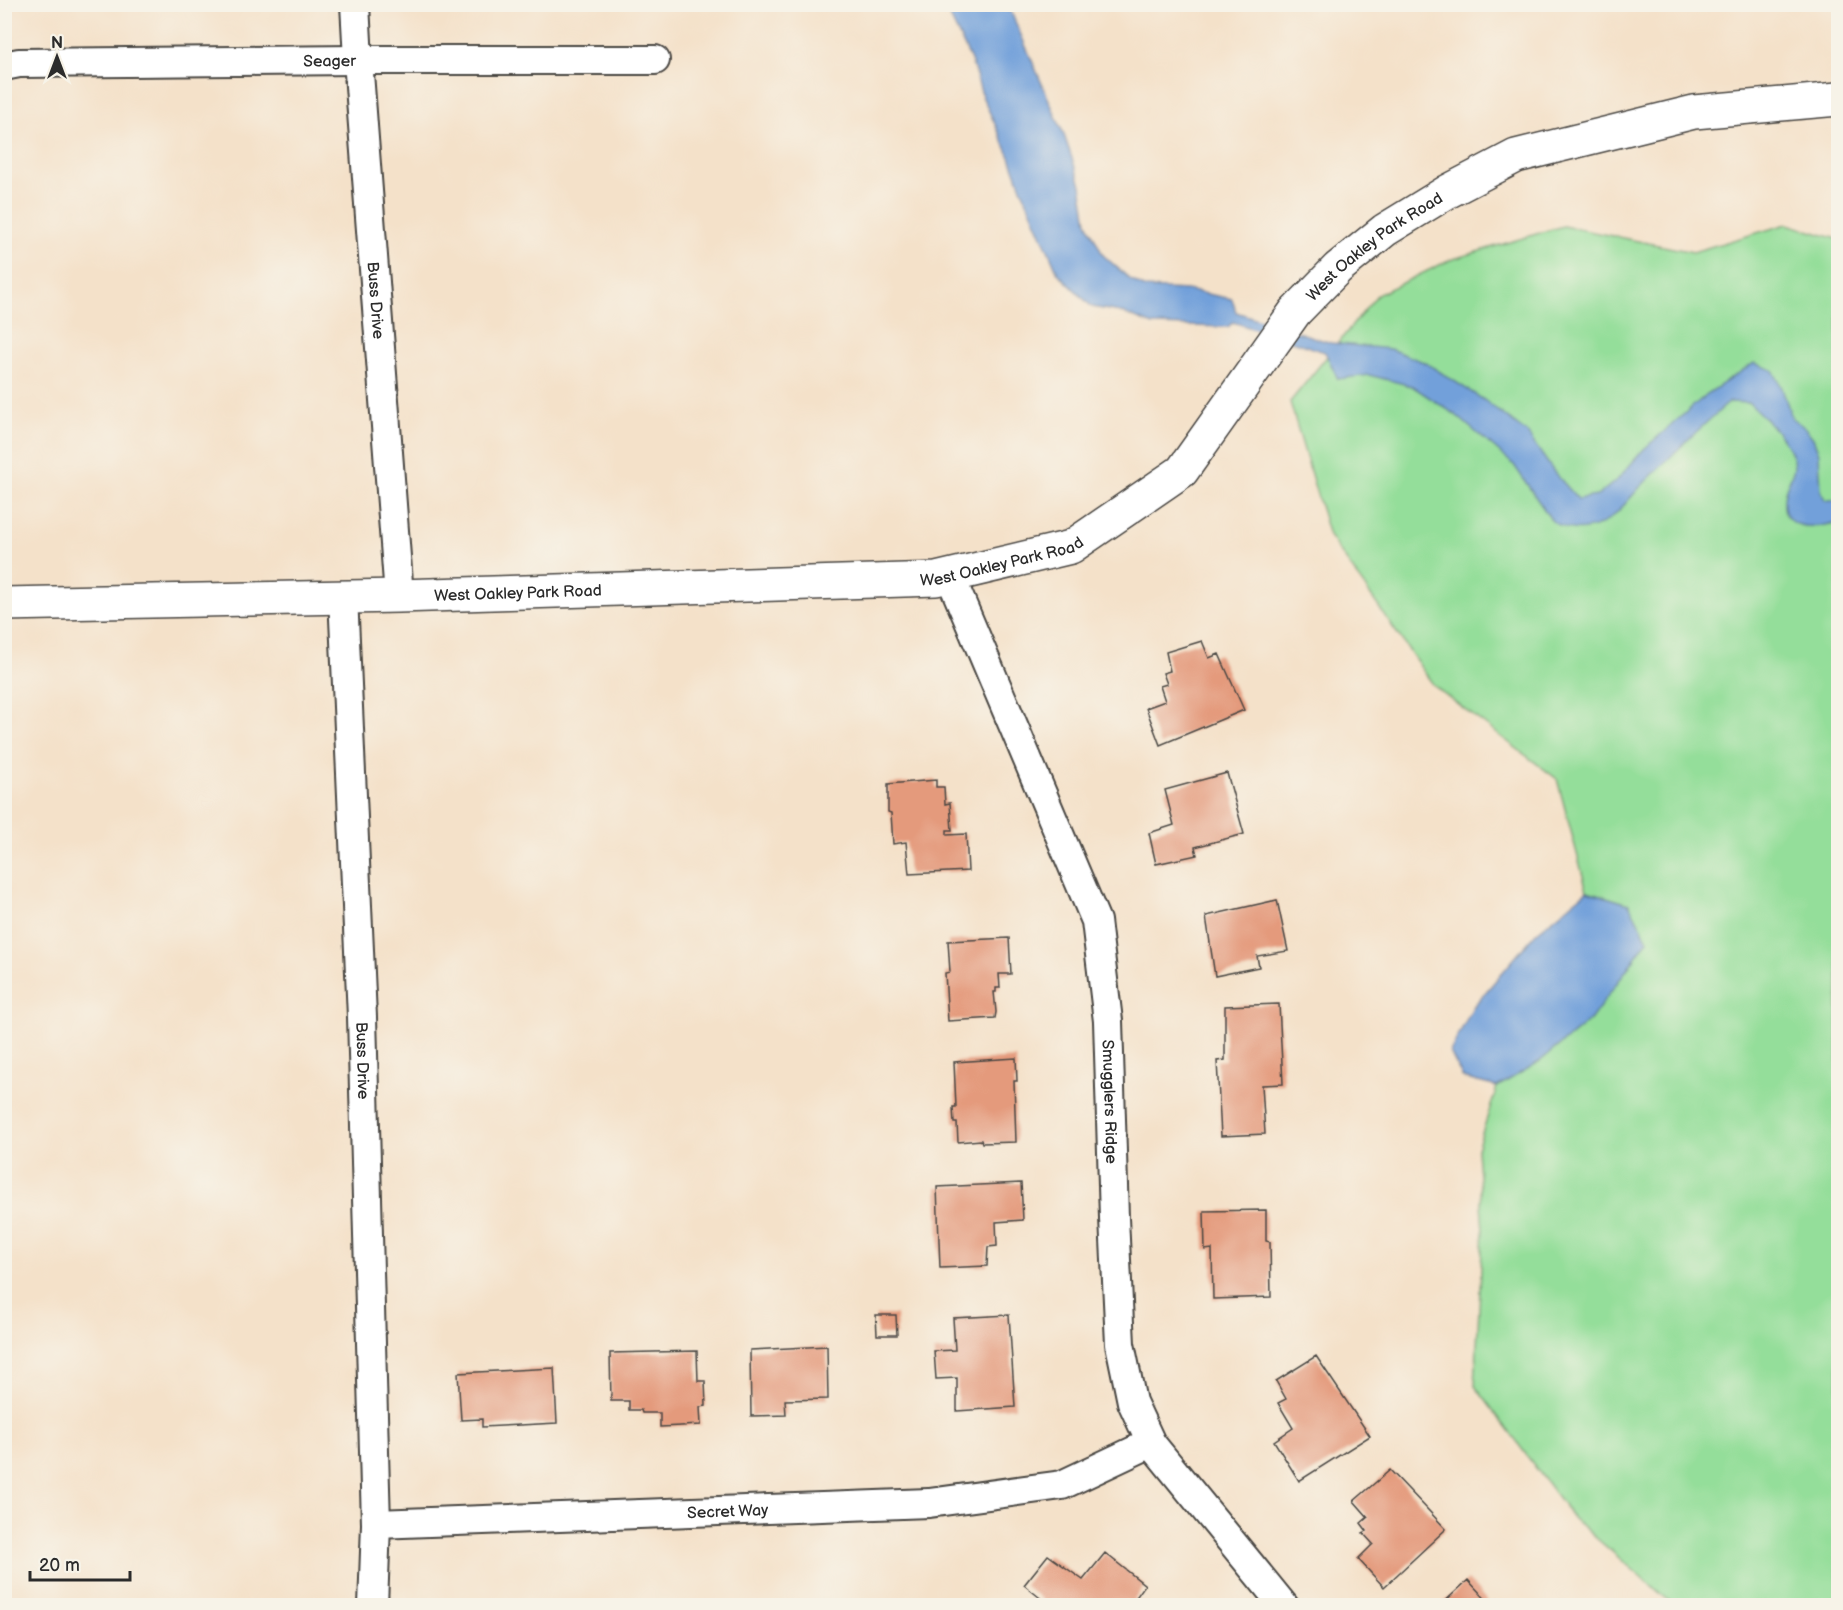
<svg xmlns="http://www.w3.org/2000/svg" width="1843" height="1610" font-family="'Balsamiq Sans',sans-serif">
	<rect width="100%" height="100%" fill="#f7f3e8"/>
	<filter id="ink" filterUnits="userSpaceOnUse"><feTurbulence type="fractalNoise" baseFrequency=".0167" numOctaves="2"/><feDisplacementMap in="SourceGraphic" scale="12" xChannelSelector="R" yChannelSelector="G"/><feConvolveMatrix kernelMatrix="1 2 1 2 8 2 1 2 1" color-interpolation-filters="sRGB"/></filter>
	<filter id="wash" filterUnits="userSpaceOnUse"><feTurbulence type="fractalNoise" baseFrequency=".008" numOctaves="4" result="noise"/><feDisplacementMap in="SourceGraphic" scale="24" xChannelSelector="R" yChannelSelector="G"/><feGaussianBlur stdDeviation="1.35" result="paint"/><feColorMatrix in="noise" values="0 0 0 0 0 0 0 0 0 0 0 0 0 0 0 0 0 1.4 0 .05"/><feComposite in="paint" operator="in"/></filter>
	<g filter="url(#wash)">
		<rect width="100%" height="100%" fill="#f4e1c9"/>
		<!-- green -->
		<path fill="#94de9a" stroke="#608462" stroke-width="1.5" d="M 1787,224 L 1838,239 L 1838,1605 L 1674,1605 L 1574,1519 L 1475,1386 L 1483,1230 L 1477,1149 L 1497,1087 L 1539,1062 L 1591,1019 L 1629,904 L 1587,891 L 1557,779 L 1434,686 L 1329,536 L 1290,402 L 1377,295 L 1450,260 L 1563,226 L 1693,252 Z"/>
		<!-- water -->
		<path fill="#72a0da" stroke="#4e6682" stroke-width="1.5" d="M 944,5 L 1008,5 L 1064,135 L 1081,185 L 1087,222 L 1103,255 L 1131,280 L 1145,288 L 1187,290 L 1232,299 L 1236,312 L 1331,343 L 1390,349 L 1426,363 L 1484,400 L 1527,433 L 1554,472 L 1578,499 L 1597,496 L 1618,479 L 1644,449 L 1707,394 L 1754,363 L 1773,370 L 1782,388 L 1792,418 L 1805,428 L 1813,438 L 1819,454 L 1821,491 L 1825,500 L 1838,500 L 1838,522 C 1813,529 1777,532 1785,493 C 1786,485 1793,476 1794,467 C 1794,445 1764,417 1749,403 L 1730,402 C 1699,427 1672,456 1643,484 C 1632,495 1621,511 1608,520 C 1591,532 1569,533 1552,521 L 1514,465 L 1456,415 L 1412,386 L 1369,375 L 1338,379 L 1325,352 L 1233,322 L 1228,327 L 1153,325 L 1120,312 L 1092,307 L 1058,273 L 1022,190 L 1010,157 L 983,98 L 971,60 Z
			M 1587,891 L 1629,904 L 1648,940 L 1591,1019 L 1539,1062 L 1497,1087 L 1463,1078 L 1450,1052 L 1473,1007 L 1536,933 Z"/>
		<g id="blocks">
			<!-- building -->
			<path fill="#e49a7b" d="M 1202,641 L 1209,658 L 1219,654 L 1244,710 L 1160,745 L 1146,708 L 1165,701 L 1160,686 L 1167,684 L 1163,673 L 1170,671 L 1166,652 Z
				M 1227,773 L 1244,834 L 1195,847 L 1197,855 L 1156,864 L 1149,833 L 1174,825 L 1165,790 Z
				M 936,780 L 936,787 L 944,787 L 945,804 L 950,803 L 952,830 L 947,830 L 947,835 L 966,834 L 968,871 L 909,874 L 906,842 L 893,844 L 891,813 L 888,812 L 888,784 Z
				M 1277,900 L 1288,951 L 1257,956 L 1259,967 L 1215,976 L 1206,916 Z
				M 1009,938 L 1011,974 L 999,974 L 1000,988 L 996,988 L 996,992 L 994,992 L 996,1012 L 995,1018 L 948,1021 L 945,973 L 950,972 L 948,941 Z
				M 1279,1004 L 1283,1084 L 1262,1085 L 1265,1134 L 1221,1136 L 1217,1061 L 1225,1060 L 1225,1006 Z
				M 1016,1058 L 1017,1081 L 1014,1081 L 1016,1142 L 982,1143 L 981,1140 L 958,1142 L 957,1123 L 954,1123 L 953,1107 L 956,1107 L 954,1062 Z
				M 1021,1183 L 1023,1220 L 996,1222 L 997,1246 L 988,1247 L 987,1266 L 940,1268 L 937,1187 Z
				M 1266,1210 L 1266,1241 L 1270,1242 L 1271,1297 L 1213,1299 L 1212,1249 L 1205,1250 L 1204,1211 Z
				M 876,1315 L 896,1315 L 897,1335 L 877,1335 Z
				M 1009,1315 L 1015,1407 L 957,1411 L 957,1378 L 936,1379 L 934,1351 L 955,1350 L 953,1318 Z
				M 827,1346 L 828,1399 L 785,1400 L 786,1415 L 751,1416 L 750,1350 Z
				M 697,1351 L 698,1381 L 705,1381 L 706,1406 L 700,1407 L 701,1425 L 660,1427 L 660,1413 L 642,1413 L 641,1410 L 629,1410 L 629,1401 L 611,1401 L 610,1353 Z
				M 1316,1356 L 1370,1436 L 1299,1481 L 1274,1441 L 1293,1428 L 1278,1403 L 1286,1399 L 1276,1381 Z
				M 554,1368 L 557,1423 L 482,1427 L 482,1419 L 461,1420 L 458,1373 Z
				M 1390,1470 L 1446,1529 L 1384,1587 L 1358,1559 L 1373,1544 L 1363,1533 L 1367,1531 L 1361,1523 L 1368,1517 L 1354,1501 Z
				M 1105,1553 L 1145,1585 L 1130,1606 L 1040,1606 L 1044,1601 L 1024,1585 L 1048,1555 L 1083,1580 Z
				M 1468,1580 L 1492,1606 L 1440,1606 Z"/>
		</g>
	</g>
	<g filter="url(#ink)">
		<use href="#blocks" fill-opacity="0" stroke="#494643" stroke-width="1.5"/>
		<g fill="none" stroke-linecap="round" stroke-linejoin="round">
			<!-- minor casing -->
			<g stroke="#494643" stroke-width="32">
				<g id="minor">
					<path id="s1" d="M 355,4 L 358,60 L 399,596"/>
					<path id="s2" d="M 4,66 L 19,63 L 358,60 L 655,60"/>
					<path id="s3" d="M 950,576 L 1096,921 L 1108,1021 L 1114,1218 L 1120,1344 L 1132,1402 L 1151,1443 L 1284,1606"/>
					<path id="s4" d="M 343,596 L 362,1017 L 376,1524 L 373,1606"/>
					<path id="s5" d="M 376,1524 L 929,1503 L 1062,1485 L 1151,1443"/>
				</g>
			</g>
			<!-- tertiary casing -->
			<g stroke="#494643" stroke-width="36">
				<g id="tertiary">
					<path id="s6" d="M 4,604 L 399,596 L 936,579 L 1071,547 L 1182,471 L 1295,312 L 1338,268 L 1385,230 L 1447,192 L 1516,156 L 1694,112 L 1838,99"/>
				</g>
			</g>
			<!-- minor -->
			<use href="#minor" stroke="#fff" stroke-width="28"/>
			<!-- tertiary -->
			<use href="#tertiary" stroke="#fff" stroke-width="33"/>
		</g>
	</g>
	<g text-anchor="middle" stroke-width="4.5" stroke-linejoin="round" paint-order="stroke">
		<!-- street labels -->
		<g font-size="16" fill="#2b2b2b" stroke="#f7f3e8">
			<text dy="6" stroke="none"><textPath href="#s2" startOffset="326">Seager</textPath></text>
			<text dy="6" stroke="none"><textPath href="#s6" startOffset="1504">West Oakley Park Road</textPath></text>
			<text dy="6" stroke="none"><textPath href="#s1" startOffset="297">Buss Drive</textPath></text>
			<text dy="6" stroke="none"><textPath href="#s6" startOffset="1000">West Oakley Park Road</textPath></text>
			<text dy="6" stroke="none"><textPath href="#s6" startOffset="514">West Oakley Park Road</textPath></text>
			<text dy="6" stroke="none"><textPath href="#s4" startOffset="465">Buss Drive</textPath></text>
			<text dy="6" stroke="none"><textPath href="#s3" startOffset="556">Smugglers Ridge</textPath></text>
			<text dy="6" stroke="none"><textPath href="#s5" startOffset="352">Secret Way</textPath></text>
		</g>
	</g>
	<!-- margin -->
	<rect width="1843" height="1610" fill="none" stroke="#f7f3e8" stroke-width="24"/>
	<!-- north arrow -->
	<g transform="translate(57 57)" stroke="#f7f3e8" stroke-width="4.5" paint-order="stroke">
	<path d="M0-4.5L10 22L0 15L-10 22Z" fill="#2b2b2b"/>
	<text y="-9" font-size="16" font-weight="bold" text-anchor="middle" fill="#2b2b2b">N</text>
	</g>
	<!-- scale -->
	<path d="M30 1571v9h100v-9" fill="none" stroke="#2b2b2b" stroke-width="3"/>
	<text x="39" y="1571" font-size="18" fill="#2b2b2b" stroke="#f7f3e8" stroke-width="4.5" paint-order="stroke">20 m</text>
</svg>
